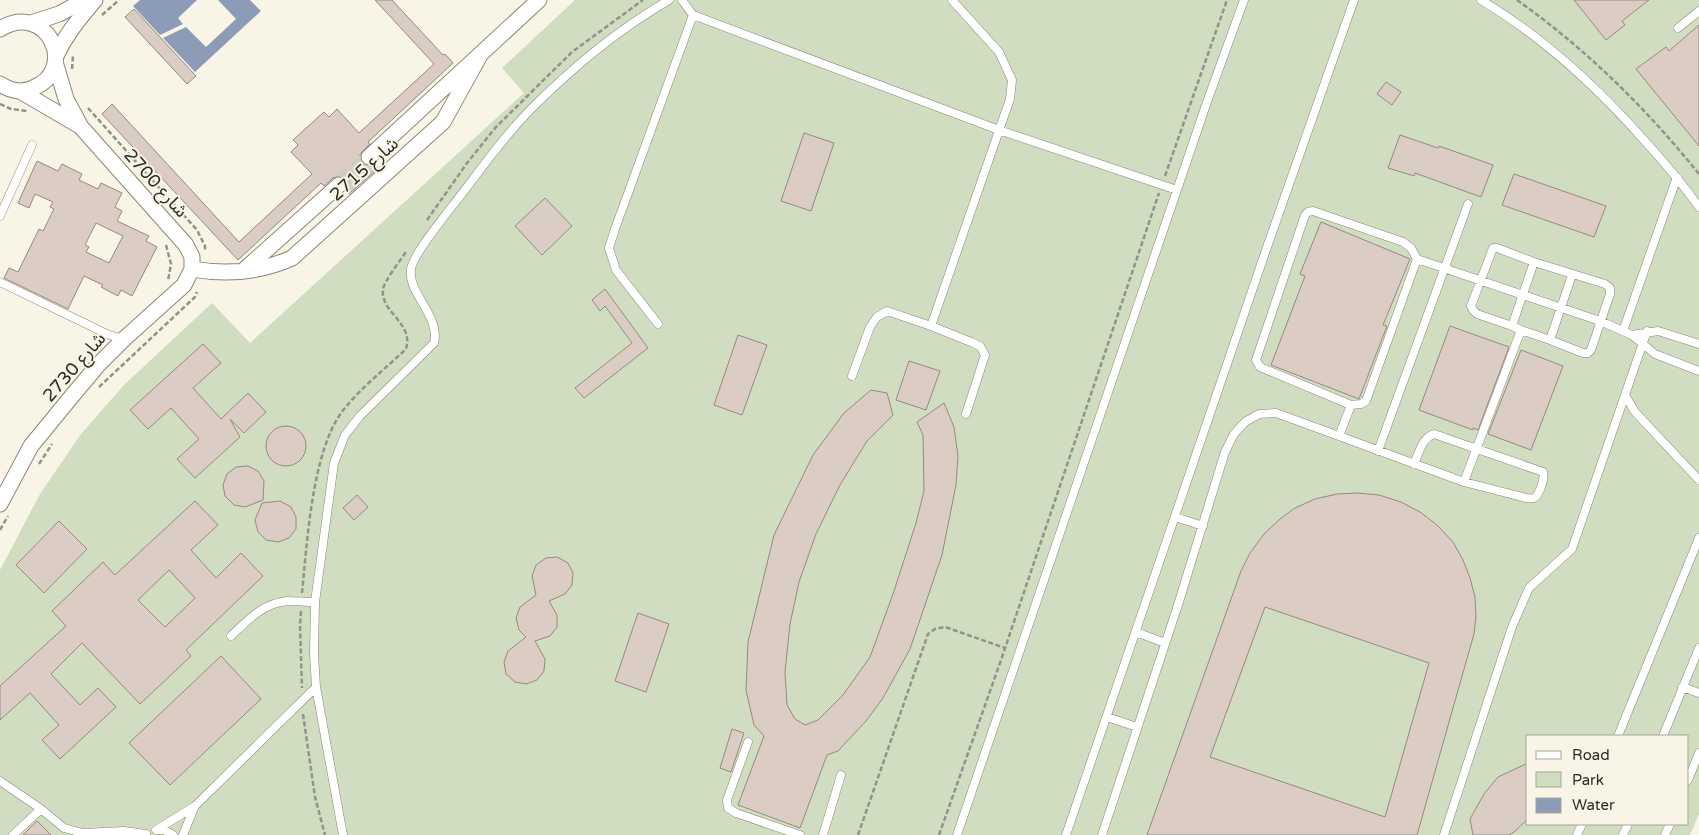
<svg xmlns="http://www.w3.org/2000/svg" width="1699" height="835" font-family="'Varela Round','Noto Sans Arabic',sans-serif">
	<rect width="100%" height="100%" fill="#f8f4e6"/>
	<!-- green -->
	<path fill="#d0ddc1" fill-rule="evenodd" d="M 575,0 L 1699,0 L 1699,814 L 1690,835 L 0,835 L 0,570 L 40,494 L 81,434 L 124,385 L 212,303 L 250,343 L 524,93 L 502,68 ZM 1528,736 L 1688,736 L 1688,824 L 1528,824 Z"/>
	<!-- water -->
	<path fill="#8d9cb6" d="M 140,0 L 197,0 L 178,18 L 183,24 L 160,35 L 133,6 Z
		M 218,0 L 250,0 L 261,11 L 195,72 L 163,38 L 186,27 L 206,47 L 236,19 Z"/>
	<!-- building -->
	<path fill="#dbcdc4" stroke="#958980" fill-rule="evenodd" d="M 375,0 L 392,0 L 443,55 L 445,54 L 453,63 L 368,142 L 370,144 L 360,154 L 360,160 L 366,166 L 375,164 L 378,168 L 349,194 L 346,191 L 348,183 L 342,176 L 333,178 L 324,186 L 321,183 L 238,260 L 102,114 L 112,104 L 239,242 L 312,174 L 291,152 L 298,145 L 293,140 L 324,112 L 329,117 L 337,109 L 359,133 L 434,64 Z
		M 1574,0 L 1649,0 L 1622,21 L 1625,25 L 1606,40 Z
		M 134,9 L 196,76 L 187,84 L 125,17 Z
		M 1699,25 L 1699,146 L 1636,69 L 1666,47 L 1669,51 Z
		M 1386,82 L 1401,92 L 1392,105 L 1377,94 Z
		M 804,133 L 834,143 L 811,211 L 781,201 Z
		M 1400,135 L 1438,148 L 1439,146 L 1493,165 L 1481,197 L 1415,173 L 1414,176 L 1388,168 Z
		M 37,161 L 58,171 L 62,164 L 82,174 L 79,180 L 98,189 L 101,183 L 122,193 L 115,207 L 122,211 L 117,221 L 149,236 L 146,241 L 157,247 L 132,296 L 121,290 L 118,296 L 101,287 L 103,285 L 84,276 L 68,309 L 4,278 L 9,268 L 18,272 L 39,229 L 43,231 L 54,209 L 50,207 L 53,202 L 35,194 L 29,208 L 18,203 ZM 96,223 L 123,236 L 109,263 L 86,252 L 89,247 L 85,245 Z
		M 1514,174 L 1606,206 L 1594,237 L 1502,205 Z
		M 545,198 L 572,226 L 542,255 L 515,226 Z
		M 1321,222 L 1410,259 L 1383,325 L 1387,326 L 1359,399 L 1271,365 L 1305,276 L 1300,274 Z
		M 605,289 L 648,348 L 584,398 L 575,388 L 632,343 L 605,306 L 600,311 L 592,300 Z
		M 1450,326 L 1509,347 L 1478,430 L 1473,428 L 1473,430 L 1419,410 Z
		M 738,335 L 767,345 L 742,415 L 714,405 Z
		M 203,344 L 221,363 L 193,388 L 221,419 L 248,393 L 266,412 L 244,433 L 230,419 L 240,437 L 195,478 L 177,459 L 199,439 L 171,408 L 148,429 L 130,410 Z
		M 1521,350 L 1563,366 L 1531,450 L 1488,434 Z
		M 909,361 L 940,371 L 926,410 L 896,400 Z
		M 871,390 L 887,393 L 893,415 L 867,441 L 840,485 L 816,534 L 799,582 L 790,624 L 785,672 L 787,705 L 795,719 L 805,725 L 818,720 L 843,695 L 870,657 L 893,594 L 916,523 L 924,491 L 923,435 L 917,422 L 944,403 L 954,427 L 958,456 L 956,485 L 942,555 L 910,649 L 883,698 L 866,721 L 838,751 L 827,755 L 800,828 L 738,805 L 764,736 L 754,725 L 746,690 L 748,642 L 774,535 L 813,455 L 844,413 Z
		M266 446a20 20 0 1 1 40 0a20 20 0 1 1-40 0Z
		M 248,466 L 258,471 L 264,481 L 263,500 L 245,507 L 234,505 L 225,496 L 223,485 L 227,474 L 236,467 Z
		M 1358,493 L 1379,495 L 1401,502 L 1420,512 L 1437,525 L 1453,542 L 1463,560 L 1470,578 L 1475,597 L 1476,616 L 1474,634 L 1417,835 L 1147,835 L 1241,571 L 1250,553 L 1264,534 L 1280,519 L 1295,508 L 1315,499 L 1337,494 ZM 1265,607 L 1429,663 L 1385,817 L 1210,757 Z
		M 357,495 L 368,507 L 354,520 L 343,508 Z
		M 195,501 L 218,525 L 191,550 L 216,578 L 241,553 L 263,576 L 186,650 L 191,656 L 140,704 L 82,643 L 51,674 L 80,705 L 98,688 L 116,707 L 60,759 L 42,740 L 59,725 L 30,693 L 0,720 L 0,686 L 66,626 L 52,611 L 103,562 L 115,575 ZM 169,570 L 195,598 L 165,627 L 138,600 Z
		M 280,501 L 291,507 L 296,517 L 296,529 L 289,538 L 278,542 L 266,540 L 258,532 L 255,520 L 262,503 Z
		M 59,521 L 87,549 L 44,593 L 16,565 Z
		M 557,557 L 568,563 L 573,573 L 572,585 L 565,594 L 549,601 L 557,615 L 557,627 L 550,636 L 535,641 L 545,659 L 544,671 L 537,680 L 526,684 L 515,682 L 506,674 L 504,662 L 508,651 L 526,637 L 519,630 L 516,618 L 520,607 L 536,595 L 532,576 L 536,565 L 546,558 Z
		M 638,613 L 669,624 L 646,692 L 615,681 Z
		M 221,656 L 261,699 L 170,785 L 129,743 Z
		M 732,729 L 744,733 L 731,772 L 720,768 Z
		M 1528,763 L 1528,819 L 1514,832 L 1509,835 L 1473,835 L 1470,819 L 1484,794 L 1498,777 Z
		M 37,821 L 51,835 L 23,835 Z"/>
	<g fill="none" stroke-linecap="round" stroke-linejoin="round">
		<!-- minor-tunnel -->
		<path stroke="#cfccc0" stroke-width="15" stroke-dasharray="15 8" stroke-linecap="butt" d="M 339,185 L 369,157"/>
		<!-- service casing -->
		<g stroke="#8a8679" stroke-width="9">
			<path id="service" d="M 682,0 L 693,15 L 999,130 L 1177,190
				M 1481,0 C 1543,37 1596,86 1643,139 C 1663,161 1682,183 1699,207
				M 1678,28 L 1699,11
				M 0,216 L 32,145
				M 1417,259 L 1366,401 L 1361,404 L 1351,405 L 1260,367 L 1256,360 L 1305,215 L 1308,212 L 1313,211 L 1403,242 L 1411,248 L 1417,259 L 1600,321 L 1632,335
				M 0,282 L 109,335 L 124,339
				M 658,324 L 616,270 L 609,248 L 615,229 L 693,15
				M 931,326 L 1010,99 L 1012,80 L 999,52 L 952,0
				M 1512,326 L 1477,314 L 1473,310 L 1471,306 L 1493,248 L 1497,248 L 1534,262 L 1605,284 L 1610,288 L 1610,294 L 1591,350 L 1588,353 L 1583,353 L 1550,340 L 1572,275
				M 1521,330 L 1550,340
				M 1623,331 L 1677,177
				M 1647,331 L 1625,395 L 1635,412 L 1699,480
				M 1699,344 L 1658,331 L 1632,335 L 1655,354 L 1699,371
				M 852,376 L 870,327 L 877,317 L 887,311 L 931,326 L 971,342 L 980,346 L 985,355 L 966,414
				M 1339,436 L 1464,482 L 1526,498 C 1529,498 1532,499 1534,498 C 1540,495 1545,477 1543,472 L 1434,434 C 1422,438 1419,453 1414,464
				M 1378,451 L 1468,204
				M 1464,482 L 1521,330 L 1512,326 L 1534,262
				M 1175,517 L 1203,526
				M 1136,632 L 1165,643
				M 231,636 C 247,621 263,603 287,601 C 296,601 306,602 315,602
				M 316,687 L 343,835
				M 1682,687 L 1699,693
				M 1107,717 L 1137,727
				M 1618,736 L 1699,538
				M 1663,736 L 1699,648
				M 748,742 L 727,800 L 728,808 L 736,813 L 800,835
				M 1688,780 L 1699,753
				M 0,781 L 41,809 L 64,828 L 83,833 L 124,831 L 146,834
				M 156,830 L 195,806 L 316,687 L 314,654 L 315,602 L 334,463 L 345,435 L 360,416 L 434,343 C 441,316 407,293 411,269 C 413,255 441,221 450,209 C 477,175 502,138 532,108 C 572,68 619,29 669,0
				M 157,830 L 164,830 L 173,835
				M 13,835 L 41,809
				M 183,835 L 194,808
				M 823,835 L 841,775
				M 957,835 L 1207,102 L 1244,0
				M 1066,835 L 1266,250 L 1354,0
				M 1102,835 L 1178,605 L 1225,452 L 1234,434 L 1245,422 L 1259,414 L 1276,413 L 1339,436 L 1351,405
				M 1444,835 L 1512,627 L 1529,588 L 1572,549 L 1625,395
				M 1577,835 L 1582,824
				M 1623,835 L 1628,824
				M 1665,835 L 1670,824"/>
		</g>
		<!-- minor casing -->
		<g stroke="#8a8679" stroke-width="17">
			<path id="minor" d="M 31,23 L 59,14 L 85,0
				M 0,29 C 46,0 80,69 33,88 C 22,93 10,91 0,84
				M 56,56 C 66,34 79,19 95,0
				M 20,91 L 78,125
				M 369,157 L 539,0
				M 192,269 C 226,275 261,272 292,258 L 443,122 L 479,57
				M 243,271 L 339,185
				M 0,504 L 31,446 L 72,396 L 98,365 L 124,339 L 184,285 L 192,269 L 192,257 L 186,245 L 81,127 L 66,99 L 55,62"/>
		</g>
		<!-- path -->
		<path stroke="#949187" stroke-width="2.5" stroke-dasharray="5 2.5" stroke-linecap="butt" d="M 1517,0 C 1586,49 1646,108 1699,174
			M 102,15 L 119,0
			M 72,69 L 73,55
			M 0,104 L 11,109 L 27,111
			M 88,108 L 197,230 L 205,246 L 205,252
			M 1165,176 L 1227,0
			M 427,220 L 467,163 L 496,127 L 572,52 L 643,0
			M 166,245 L 171,264 L 168,281
			M 99,387 L 195,297 L 197,292
			M 39,464 L 52,444
			M 0,530 L 8,516
			M 302,593 C 307,543 312,454 341,413 C 359,389 385,369 406,349 C 414,322 380,313 383,289 C 384,282 401,259 406,252
			M 301,611 L 300,625 L 302,688
			M 303,714 L 315,797 L 325,835
			M 858,835 L 928,634 L 935,629 L 945,627 L 1005,648
			M 939,835 L 1000,663 L 1159,193"/>
		<!-- service -->
		<use href="#service" stroke="#fff" stroke-width="8"/>
		<!-- minor -->
		<use href="#minor" stroke="#fff" stroke-width="15"/>
	</g>
	<g text-anchor="middle" stroke-width="4" stroke-linejoin="round" paint-order="stroke">
		<!-- street labels -->
		<g font-size="18" fill="#2d2b26" stroke="#f8f4e6">
			<text transform="translate(364 169) rotate(-42)" y="6">شارع 2715</text>
			<text transform="translate(156 183) rotate(48)" y="6">شارع 2700</text>
			<text transform="translate(74 367) rotate(-49)" y="6">شارع 2730</text>
		</g>
	</g>
	<!-- legend -->
	<rect x="1526" y="735" width="162" height="90" fill="#f8f4e6" stroke="#a7a499"/>
	<rect x="1536" y="751" width="25" height="8" fill="#ffffff" stroke="#a7a499"/>
	<text x="1572" y="760" font-size="15" fill="#2d2b26">Road</text>
	<rect x="1536" y="772" width="25" height="15" fill="#d0ddc1" stroke="#a7a499"/>
	<text x="1572" y="785" font-size="15" fill="#2d2b26">Park</text>
	<rect x="1536" y="798" width="25" height="15" fill="#8d9cb6" stroke="#a7a499"/>
	<text x="1572" y="810" font-size="15" fill="#2d2b26">Water</text>
</svg>
